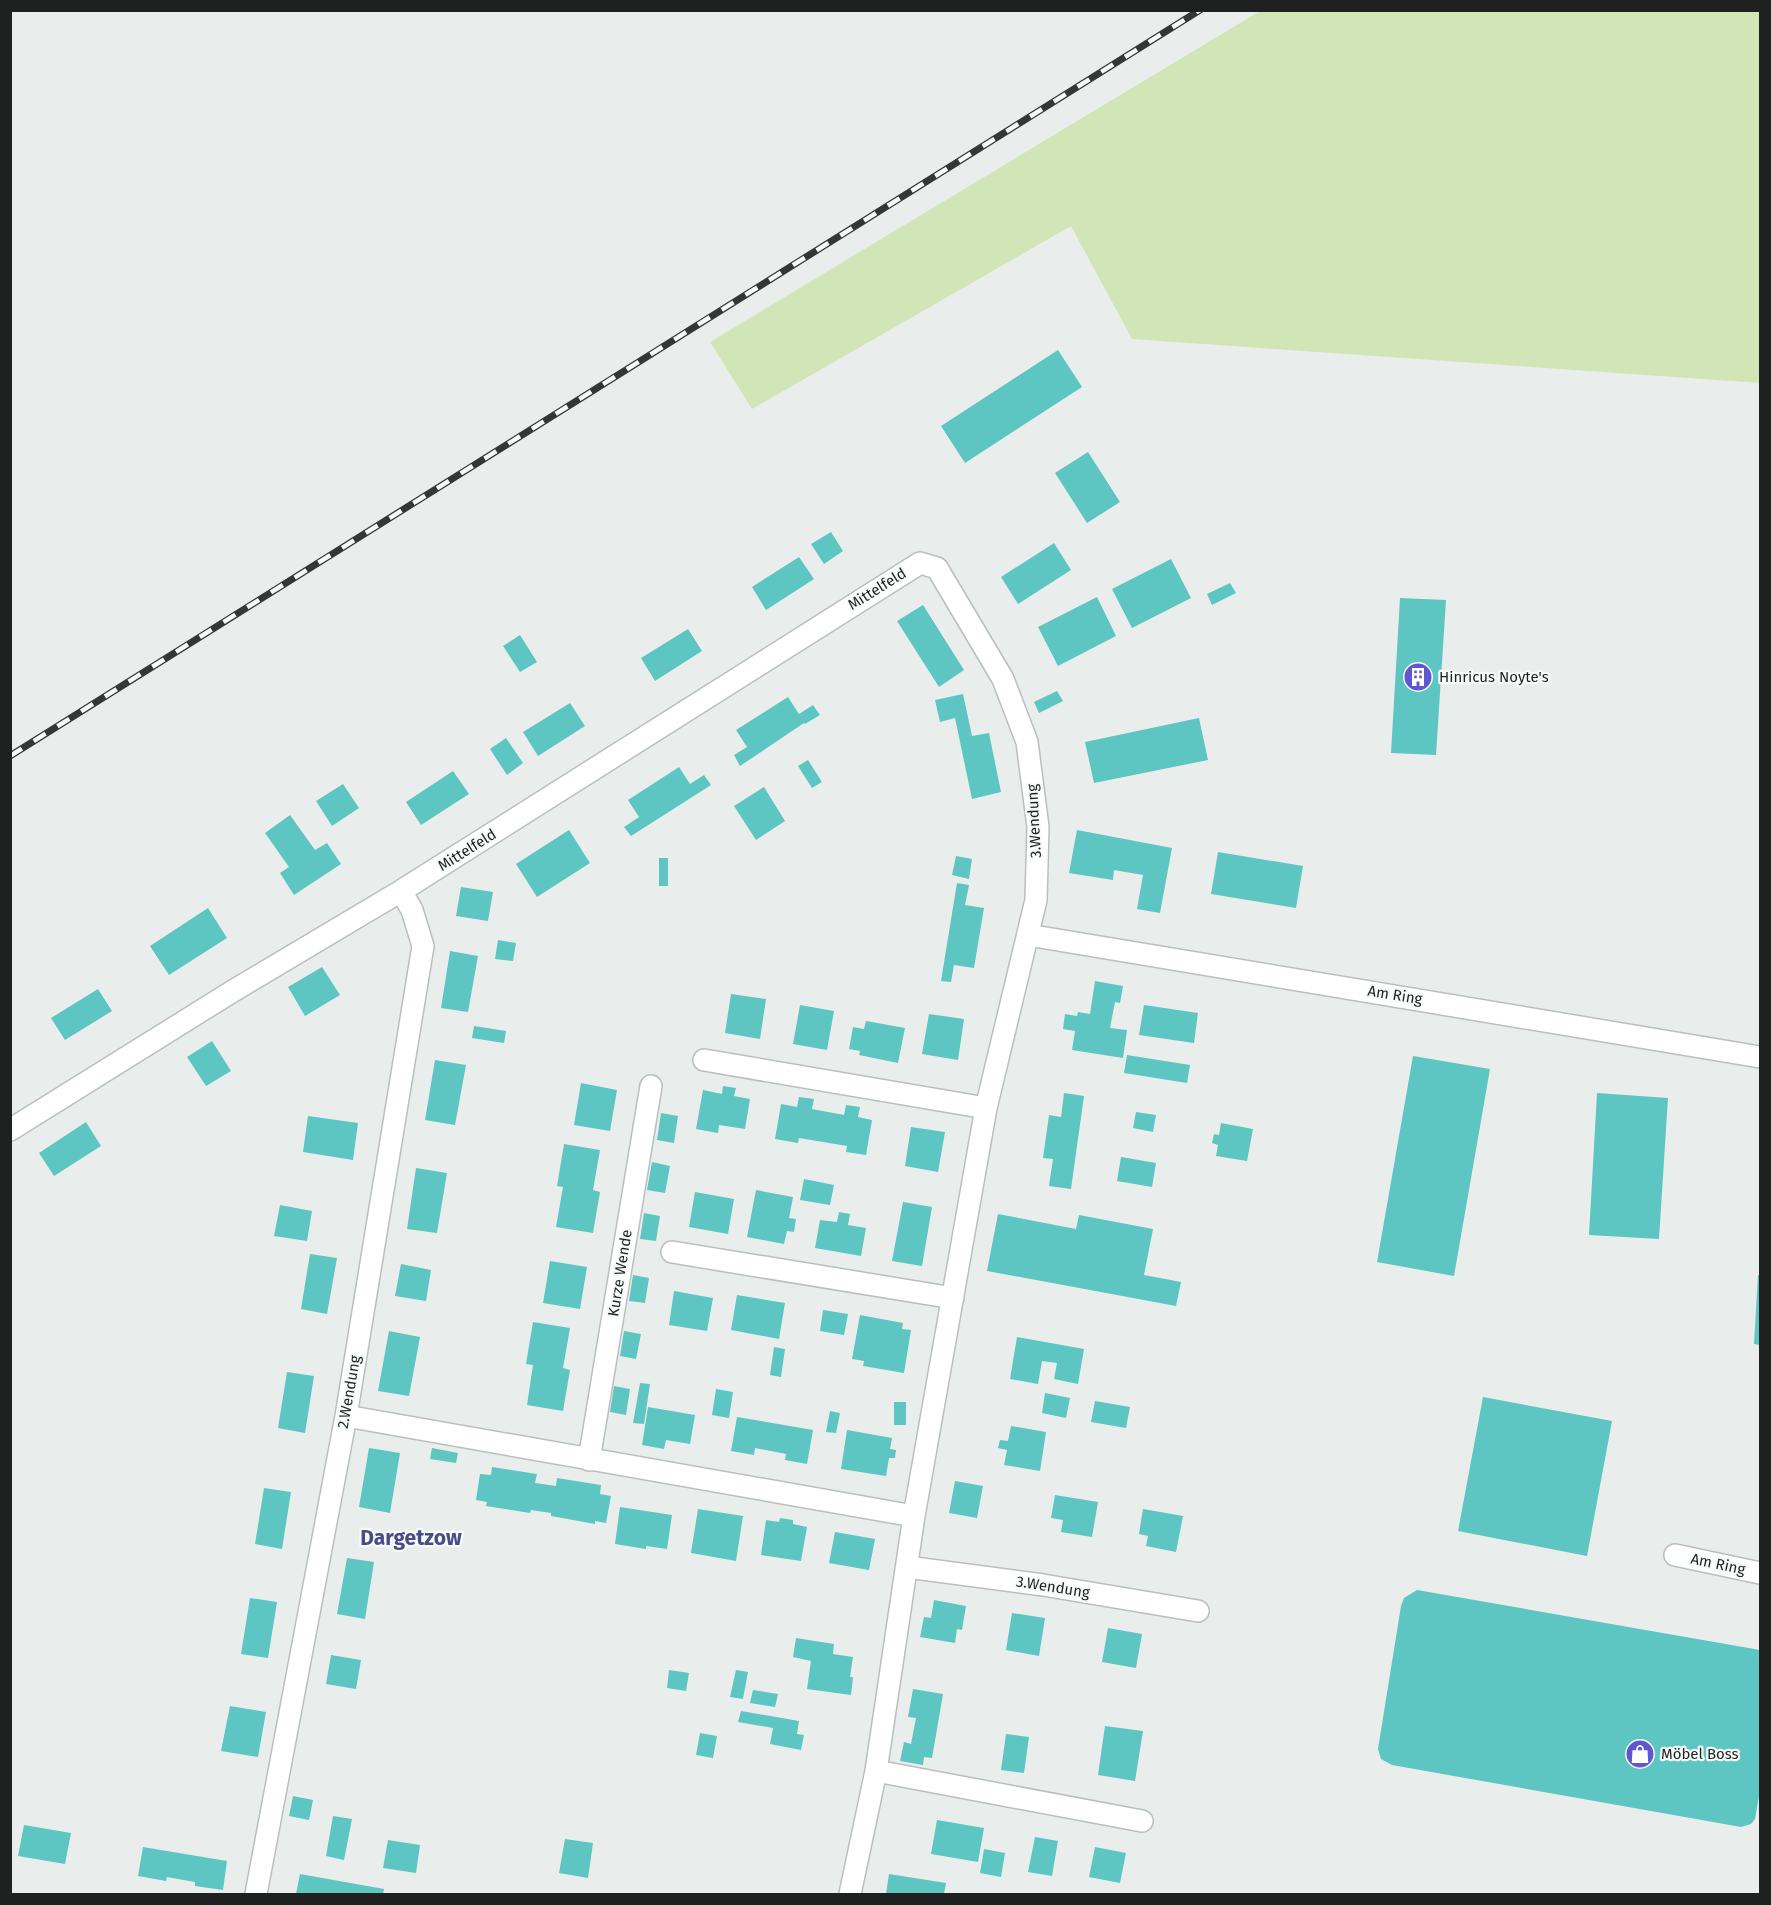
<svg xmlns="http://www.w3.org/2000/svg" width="1771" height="1905" font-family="'Fira Sans',sans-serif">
	<rect width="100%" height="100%" fill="#e9eeec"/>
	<!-- green -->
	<path fill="#d1e5b7" d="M 1260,11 L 1760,11 L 1760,383 L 1132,339 L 1071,226 L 752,409 L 710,342 Z"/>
	<!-- building -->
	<path fill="#5dc5c2" d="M 1058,350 L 1082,387 L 965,463 L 941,426 Z
		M 1088,452 L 1120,502 L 1087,523 L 1055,473 Z
		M 831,532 L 843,551 L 824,564 L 811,544 Z
		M 1054,543 L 1071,570 L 1018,604 L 1001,577 Z
		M 799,557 L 814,579 L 766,610 L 752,587 Z
		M 1171,559 L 1191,598 L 1132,628 L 1112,589 Z
		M 1230,583 L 1236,593 L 1212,605 L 1207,594 Z
		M 1097,597 L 1116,636 L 1058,666 L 1038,627 Z
		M 1400,598 L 1446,600 L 1436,755 L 1391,753 Z
		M 923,605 L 964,670 L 939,687 L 897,621 Z
		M 688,629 L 702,651 L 655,681 L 641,658 Z
		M 520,635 L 537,662 L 520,672 L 503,646 Z
		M 1057,691 L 1063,701 L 1039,713 L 1034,702 Z
		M 963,694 L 972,736 L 989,733 L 1001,792 L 972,799 L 955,718 L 940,722 L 935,700 Z
		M 788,697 L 799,714 L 813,705 L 820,715 L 805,724 L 804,723 L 740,766 L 734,755 L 747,747 L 736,730 Z
		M 570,703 L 585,726 L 538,756 L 523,732 Z
		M 1199,718 L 1208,760 L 1094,783 L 1085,742 Z
		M 506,738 L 523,763 L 507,775 L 490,749 Z
		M 808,760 L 822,782 L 812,788 L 798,766 Z
		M 679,767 L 690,784 L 704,775 L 711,785 L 631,836 L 624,827 L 639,817 L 628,800 Z
		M 453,771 L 469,794 L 421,825 L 406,802 Z
		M 343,784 L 359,808 L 332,826 L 316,801 Z
		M 764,787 L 785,821 L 756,840 L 734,806 Z
		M 290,815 L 315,850 L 327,843 L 341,864 L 294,895 L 280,873 L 289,867 L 265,833 Z
		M 569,830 L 590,863 L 537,897 L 516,864 Z
		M 1077,830 L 1172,848 L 1160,913 L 1137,909 L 1143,875 L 1114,870 L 1113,880 L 1069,873 Z
		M 1218,852 L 1303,866 L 1296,908 L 1211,894 Z
		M 956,856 L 972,859 L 969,879 L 952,875 Z
		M 659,858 L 668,858 L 668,886 L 659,886 Z
		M 957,883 L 969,885 L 965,905 L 984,908 L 974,968 L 954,965 L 951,982 L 941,981 Z
		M 461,887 L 493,892 L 488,921 L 456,916 Z
		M 208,908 L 227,938 L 169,975 L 150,946 Z
		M 498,940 L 516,943 L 513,961 L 495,959 Z
		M 450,951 L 478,956 L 468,1012 L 441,1008 Z
		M 322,967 L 340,995 L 305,1016 L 288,987 Z
		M 1095,981 L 1123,986 L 1120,1003 L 1115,1002 L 1110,1028 L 1127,1030 L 1123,1058 L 1072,1050 L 1075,1031 L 1063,1029 L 1065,1014 L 1077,1016 L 1078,1012 L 1090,1014 Z
		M 98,989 L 112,1011 L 65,1040 L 51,1018 Z
		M 731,994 L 766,999 L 760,1039 L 725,1033 Z
		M 800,1005 L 834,1011 L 827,1050 L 793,1044 Z
		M 1144,1005 L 1198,1013 L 1194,1043 L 1139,1035 Z
		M 929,1014 L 964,1019 L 958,1060 L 922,1054 Z
		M 866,1021 L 905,1028 L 898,1063 L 859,1055 L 860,1051 L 849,1049 L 853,1027 L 864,1029 Z
		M 474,1026 L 506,1031 L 504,1043 L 472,1038 Z
		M 212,1041 L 231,1071 L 206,1086 L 187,1057 Z
		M 1127,1055 L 1190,1065 L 1187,1083 L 1124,1073 Z
		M 1413,1056 L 1490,1069 L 1454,1276 L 1377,1262 Z
		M 435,1060 L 466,1065 L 455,1125 L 425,1120 Z
		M 581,1083 L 617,1090 L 610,1131 L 574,1125 Z
		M 723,1086 L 736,1088 L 734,1096 L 750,1099 L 745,1129 L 719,1125 L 718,1133 L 696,1129 L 703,1090 L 722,1094 Z
		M 1064,1093 L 1084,1096 L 1071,1189 L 1049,1186 L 1053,1159 L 1043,1158 L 1049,1115 L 1061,1117 Z
		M 1597,1093 L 1668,1098 L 1659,1239 L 1589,1235 Z
		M 799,1097 L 814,1099 L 812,1109 L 844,1115 L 846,1105 L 860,1107 L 858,1117 L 872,1120 L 866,1155 L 846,1152 L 847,1146 L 799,1138 L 798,1143 L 775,1139 L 781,1104 L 797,1107 Z
		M 1136,1112 L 1156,1115 L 1153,1132 L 1133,1128 Z
		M 661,1113 L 678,1116 L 674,1143 L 657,1140 Z
		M 308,1116 L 358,1123 L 353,1160 L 303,1152 Z
		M 86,1122 L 101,1146 L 54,1176 L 39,1153 Z
		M 1221,1123 L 1253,1129 L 1247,1161 L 1216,1156 L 1218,1145 L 1212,1143 L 1214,1134 L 1219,1135 Z
		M 911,1127 L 945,1132 L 938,1172 L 905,1166 Z
		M 564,1144 L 600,1150 L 593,1190 L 600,1192 L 593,1233 L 556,1227 L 563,1187 L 557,1186 Z
		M 1121,1157 L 1156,1163 L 1152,1187 L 1117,1181 Z
		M 652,1162 L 670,1166 L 665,1193 L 647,1190 Z
		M 416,1168 L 447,1173 L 437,1233 L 407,1229 Z
		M 804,1179 L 834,1185 L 830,1205 L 800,1200 Z
		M 756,1190 L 793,1197 L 789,1218 L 796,1219 L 794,1232 L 787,1231 L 784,1244 L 747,1237 Z
		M 695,1192 L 734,1199 L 728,1234 L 689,1227 Z
		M 903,1202 L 932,1207 L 922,1266 L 892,1261 Z
		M 280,1205 L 312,1211 L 307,1241 L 274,1236 Z
		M 839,1212 L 850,1214 L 848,1225 L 866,1228 L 861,1256 L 815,1248 L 820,1220 L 837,1222 Z
		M 644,1213 L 660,1216 L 656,1241 L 640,1239 Z
		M 998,1214 L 1076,1229 L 1079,1215 L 1153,1229 L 1144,1275 L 1181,1282 L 1176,1306 L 987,1271 Z
		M 310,1254 L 337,1258 L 327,1314 L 301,1309 Z
		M 550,1261 L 587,1267 L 580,1309 L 543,1303 Z
		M 401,1264 L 431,1270 L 426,1301 L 395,1296 Z
		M 633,1275 L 649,1278 L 645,1303 L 629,1301 Z
		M 1758,1275 L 1760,1275 L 1760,1345 L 1754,1344 Z
		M 674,1291 L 713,1298 L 707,1331 L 669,1325 Z
		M 737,1295 L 785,1303 L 779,1339 L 731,1330 Z
		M 823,1310 L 848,1314 L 844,1335 L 820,1331 Z
		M 860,1315 L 903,1323 L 902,1329 L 911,1330 L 904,1373 L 863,1366 L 864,1361 L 852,1359 Z
		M 533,1322 L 570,1328 L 563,1368 L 570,1370 L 563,1411 L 527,1405 L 533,1365 L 526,1364 Z
		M 389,1331 L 420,1337 L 409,1396 L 378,1391 Z
		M 624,1331 L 641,1334 L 636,1359 L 620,1356 Z
		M 1017,1337 L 1084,1349 L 1078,1384 L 1054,1379 L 1057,1363 L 1042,1361 L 1038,1384 L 1010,1379 Z
		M 774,1347 L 785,1349 L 781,1377 L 770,1375 Z
		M 287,1372 L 314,1376 L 305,1433 L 278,1428 Z
		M 640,1383 L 650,1384 L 644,1424 L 633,1423 Z
		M 614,1386 L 630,1389 L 626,1415 L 610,1412 Z
		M 716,1389 L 733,1392 L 729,1418 L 712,1415 Z
		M 1045,1393 L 1070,1398 L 1066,1418 L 1042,1413 Z
		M 1483,1397 L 1612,1421 L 1587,1556 L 1458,1531 Z
		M 1095,1401 L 1130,1407 L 1126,1428 L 1091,1422 Z
		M 894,1402 L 906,1402 L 906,1425 L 894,1425 Z
		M 648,1407 L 695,1415 L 690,1444 L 666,1440 L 664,1449 L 642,1445 Z
		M 830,1411 L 840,1413 L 836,1433 L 826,1432 Z
		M 737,1417 L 813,1430 L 807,1464 L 785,1460 L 786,1454 L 755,1448 L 754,1455 L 731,1451 Z
		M 1011,1426 L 1046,1432 L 1040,1471 L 1004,1465 L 1007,1450 L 998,1448 L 1000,1440 L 1008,1441 Z
		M 847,1430 L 892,1438 L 890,1449 L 896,1450 L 895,1458 L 889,1458 L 886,1476 L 841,1469 Z
		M 369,1448 L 400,1453 L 390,1513 L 359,1507 Z
		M 432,1448 L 458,1453 L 456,1463 L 430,1459 Z
		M 492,1467 L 537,1474 L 535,1483 L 556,1486 L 557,1478 L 601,1485 L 600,1494 L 611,1496 L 606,1523 L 595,1521 L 595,1524 L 551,1516 L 551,1513 L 531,1510 L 530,1513 L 486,1506 L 487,1502 L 476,1500 L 480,1474 L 491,1475 Z
		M 955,1481 L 983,1486 L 977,1518 L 949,1513 Z
		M 264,1488 L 291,1492 L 282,1549 L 255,1544 Z
		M 1055,1495 L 1098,1502 L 1092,1537 L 1061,1532 L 1063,1520 L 1051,1518 Z
		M 620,1507 L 672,1515 L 667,1549 L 646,1546 L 646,1549 L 615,1544 Z
		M 698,1509 L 743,1516 L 736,1561 L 691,1553 Z
		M 1143,1509 L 1183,1516 L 1176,1552 L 1146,1546 L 1148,1536 L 1139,1534 Z
		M 780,1518 L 793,1520 L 793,1524 L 807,1527 L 801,1561 L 761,1555 L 766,1520 L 779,1522 Z
		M 835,1532 L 875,1539 L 869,1570 L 829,1563 Z
		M 347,1558 L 374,1562 L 365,1619 L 337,1614 Z
		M 1417,1590 L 1760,1650 L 1760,1791 L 1755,1819 L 1751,1824 L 1741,1827 L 1392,1765 L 1381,1759 L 1378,1749 L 1401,1606 L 1404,1598 Z
		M 250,1598 L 277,1602 L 268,1658 L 241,1654 Z
		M 934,1600 L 966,1606 L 962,1630 L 957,1629 L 955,1643 L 920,1637 L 924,1617 L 931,1618 Z
		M 1012,1613 L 1045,1618 L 1039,1656 L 1006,1650 Z
		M 1108,1628 L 1142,1634 L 1136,1668 L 1102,1662 Z
		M 796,1638 L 834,1644 L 833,1654 L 853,1657 L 850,1677 L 853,1677 L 851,1695 L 807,1689 L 811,1661 L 793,1657 Z
		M 331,1655 L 361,1660 L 356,1689 L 326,1684 Z
		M 669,1670 L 689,1673 L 686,1691 L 667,1688 Z
		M 736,1670 L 748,1672 L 743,1699 L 730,1697 Z
		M 913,1689 L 943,1694 L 932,1758 L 924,1757 L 923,1765 L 900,1761 L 904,1742 L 911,1744 L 916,1718 L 908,1717 Z
		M 753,1690 L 778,1694 L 775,1707 L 750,1703 Z
		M 230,1706 L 266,1712 L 258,1757 L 221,1751 Z
		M 741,1711 L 799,1721 L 797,1734 L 804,1735 L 801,1750 L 770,1744 L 773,1728 L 738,1722 Z
		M 1105,1726 L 1143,1731 L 1135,1781 L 1098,1775 Z
		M 700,1733 L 717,1736 L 713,1758 L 696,1755 Z
		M 1006,1734 L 1029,1737 L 1024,1773 L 1001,1770 Z
		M 293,1796 L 313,1800 L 309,1820 L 289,1816 Z
		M 333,1816 L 352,1819 L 344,1860 L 326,1856 Z
		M 937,1820 L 984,1828 L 978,1862 L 931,1854 Z
		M 24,1825 L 71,1833 L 65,1864 L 18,1856 Z
		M 1035,1837 L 1058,1841 L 1052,1876 L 1028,1872 Z
		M 565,1839 L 593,1843 L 588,1878 L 559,1873 Z
		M 388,1840 L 420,1845 L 416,1873 L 383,1868 Z
		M 143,1847 L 227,1861 L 223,1890 L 195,1886 L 195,1882 L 167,1877 L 166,1881 L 138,1876 Z
		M 1095,1847 L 1126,1853 L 1120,1883 L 1089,1877 Z
		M 984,1849 L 1005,1853 L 1001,1877 L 980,1873 Z
		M 300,1874 L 384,1889 L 383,1894 L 296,1894 Z
		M 889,1874 L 946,1883 L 944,1894 L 886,1894 Z"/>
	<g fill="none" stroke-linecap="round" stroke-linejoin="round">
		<!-- street casing -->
		<g stroke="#babfbd" stroke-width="24">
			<path id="street" d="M 1028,935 L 1760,1057
				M 704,1060 L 986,1108
				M 10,1130 L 233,991 L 401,891 L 920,563 L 937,568 L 1003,679 L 1027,742 L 1038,827 L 1036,900 L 986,1108 L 914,1516 L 876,1771 L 850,1894
				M 672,1252 L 953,1298
				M 346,1416 L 914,1516
				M 589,1460 L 651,1086
				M 1675,1555 L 1760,1573
				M 907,1567 L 1043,1585 L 1198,1611
				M 876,1771 L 1142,1821
				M 256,1894 L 346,1416 L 423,946 L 412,910 L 401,891"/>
		</g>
		<!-- street -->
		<use href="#street" stroke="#fff" stroke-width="21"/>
		<!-- rail casing -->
		<g stroke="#353736" stroke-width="7">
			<path id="rail" d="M 10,756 L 1200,10"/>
		</g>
		<!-- rail -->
		<use href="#rail" stroke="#f6fbf9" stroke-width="4.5" stroke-dasharray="14" stroke-linecap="butt"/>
	</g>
	<!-- icons -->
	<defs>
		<g id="building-disc" transform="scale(1.5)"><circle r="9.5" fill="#5f57cf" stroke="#f6fbf9"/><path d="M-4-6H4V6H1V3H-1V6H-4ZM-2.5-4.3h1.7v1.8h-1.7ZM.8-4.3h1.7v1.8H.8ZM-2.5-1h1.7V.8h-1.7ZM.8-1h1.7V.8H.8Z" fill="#fff"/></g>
		<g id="shop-disc" transform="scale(1.5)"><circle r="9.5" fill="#5f57cf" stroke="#f6fbf9"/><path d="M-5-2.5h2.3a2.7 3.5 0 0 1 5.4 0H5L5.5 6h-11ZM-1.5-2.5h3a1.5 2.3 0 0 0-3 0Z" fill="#fff"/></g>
	</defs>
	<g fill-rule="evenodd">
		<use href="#building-disc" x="1418" y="677"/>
		<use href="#shop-disc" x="1640" y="1754"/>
	</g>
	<g text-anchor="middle" stroke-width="4.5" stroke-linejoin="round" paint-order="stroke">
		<!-- street labels -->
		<g font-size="15" fill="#1f2120" stroke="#f6fbf9">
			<text transform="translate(877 589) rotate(-32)" y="5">Mittelfeld</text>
			<text transform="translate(1034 821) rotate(-93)" y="5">3.Wendung</text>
			<text transform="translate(467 850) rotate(-32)" y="5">Mittelfeld</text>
			<text transform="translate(1395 995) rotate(9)" y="5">Am Ring</text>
			<text transform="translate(620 1273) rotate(-81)" y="5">Kurze Wende</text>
			<text transform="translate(349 1392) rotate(-80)" y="5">2.Wendung</text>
			<text transform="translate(1718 1564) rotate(12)" y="5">Am Ring</text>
			<text transform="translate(1053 1587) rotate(9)" y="5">3.Wendung</text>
		</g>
		<!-- poi labels -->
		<g font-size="15" fill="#1f2120" stroke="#f6fbf9" text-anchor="start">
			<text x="1439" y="682">Hinricus Noyte's</text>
			<text x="1661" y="1759">Möbel Boss</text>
		</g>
		<!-- district labels -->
		<g font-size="21" font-weight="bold" fill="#4a4a88" stroke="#f6fbf9">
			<text x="411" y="1545">Dargetzow</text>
		</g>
	</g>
	<!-- border -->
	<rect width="1771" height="1905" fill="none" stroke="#1f2120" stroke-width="24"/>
</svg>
